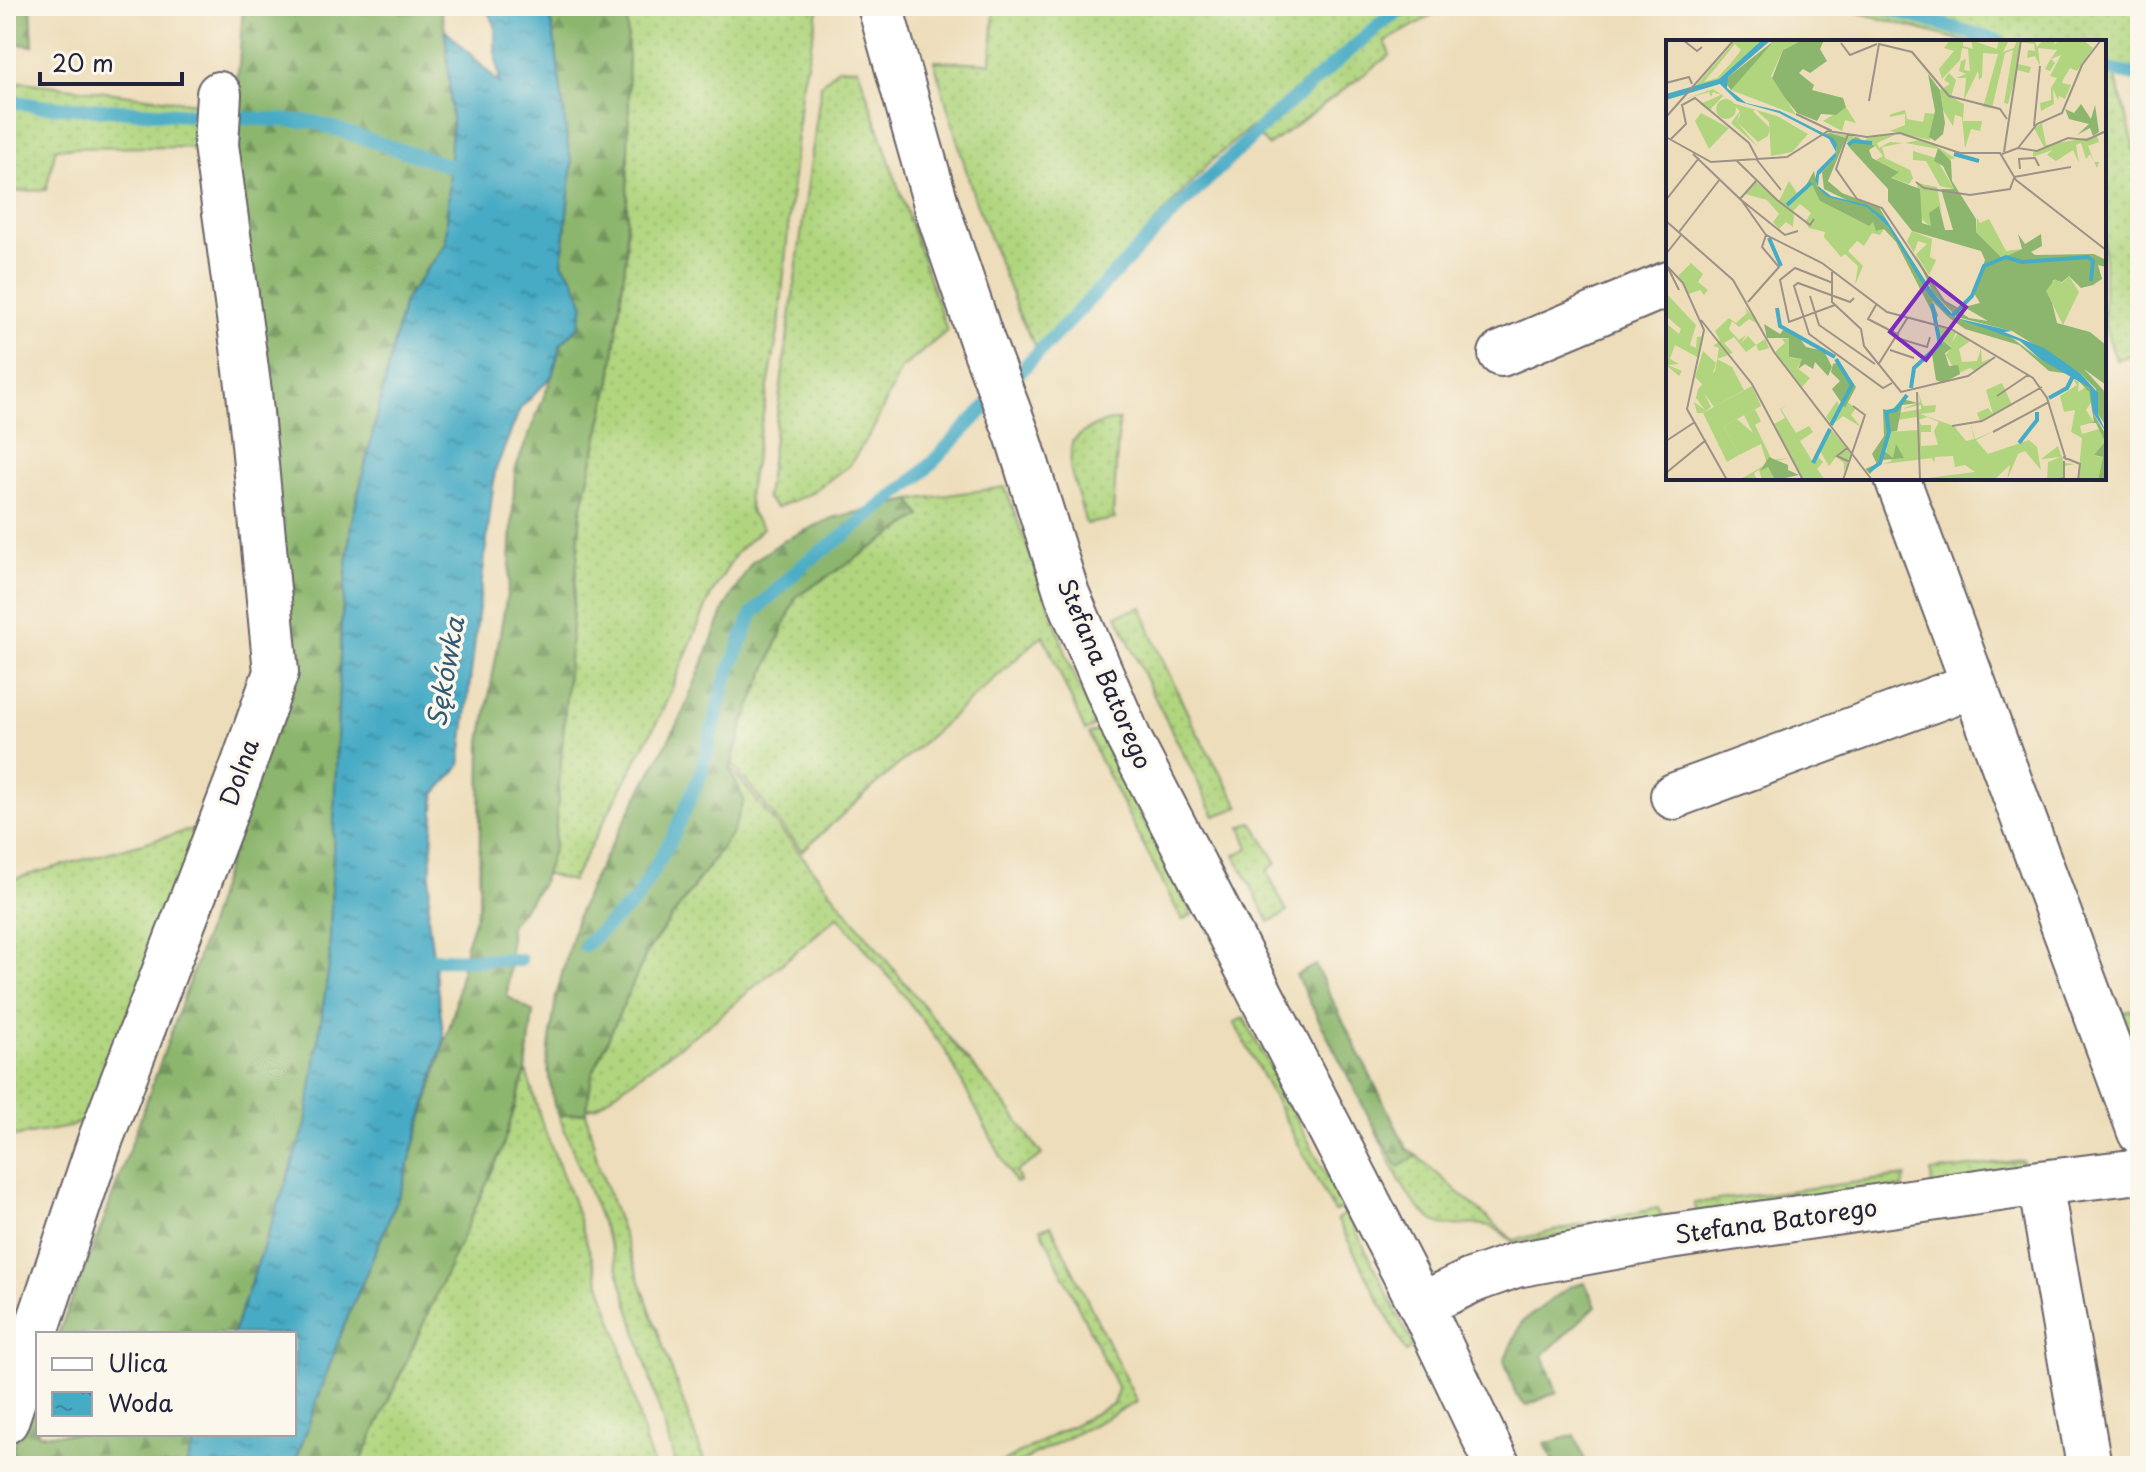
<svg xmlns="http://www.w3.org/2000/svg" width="2146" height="1472" font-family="'Playpen Sans',sans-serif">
	<defs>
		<pattern id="grass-dots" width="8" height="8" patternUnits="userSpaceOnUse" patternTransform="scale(2)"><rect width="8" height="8" fill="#b0d57e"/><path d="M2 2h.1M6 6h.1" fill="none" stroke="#97b76e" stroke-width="1.8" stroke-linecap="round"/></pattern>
		<pattern id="forest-firs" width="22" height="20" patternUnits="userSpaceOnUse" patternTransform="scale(2)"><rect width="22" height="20" fill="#8cb66d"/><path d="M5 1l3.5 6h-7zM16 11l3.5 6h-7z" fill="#72945b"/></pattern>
		<pattern id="water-ripples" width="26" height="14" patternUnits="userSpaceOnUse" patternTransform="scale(2)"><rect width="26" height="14" fill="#46abc5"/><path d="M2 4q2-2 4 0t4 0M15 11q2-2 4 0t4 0" fill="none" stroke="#3a8ba1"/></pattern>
	</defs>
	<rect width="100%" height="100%" fill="#fbf7ec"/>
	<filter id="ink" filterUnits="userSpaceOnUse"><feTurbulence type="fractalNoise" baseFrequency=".0125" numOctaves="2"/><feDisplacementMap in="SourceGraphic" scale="16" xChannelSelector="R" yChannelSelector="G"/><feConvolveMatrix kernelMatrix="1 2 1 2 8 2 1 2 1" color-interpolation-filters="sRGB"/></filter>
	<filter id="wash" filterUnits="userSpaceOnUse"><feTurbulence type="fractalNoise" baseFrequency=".006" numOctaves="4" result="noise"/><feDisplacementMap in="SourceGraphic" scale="32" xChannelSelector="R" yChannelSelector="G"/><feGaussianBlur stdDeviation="1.8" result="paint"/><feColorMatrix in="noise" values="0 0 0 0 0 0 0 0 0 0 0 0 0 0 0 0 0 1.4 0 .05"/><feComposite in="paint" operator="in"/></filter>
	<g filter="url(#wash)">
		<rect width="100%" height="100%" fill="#edddba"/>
		<!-- grass -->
		<path fill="url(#grass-dots)" stroke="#697c5c" stroke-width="2" d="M 625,6 L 819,6 L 801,91 L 779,327 L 748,495 L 751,514 L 763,528 L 737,552 L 711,595 L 661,714 L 572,881 L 545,874 L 554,847 L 581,511 L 611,380 L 626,257 L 627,13 Z
			M 994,6 L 1448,6 L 1385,42 L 1390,55 L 1268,146 L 1251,127 L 1210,162 L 1076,309 L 1037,349 L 1021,319 L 974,197 L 934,61 L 991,63 Z
			M 1834,6 L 2140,6 L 2140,81 L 2115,76 L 2127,117 L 2140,172 L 2140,352 L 2116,360 L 2104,324 L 2104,42 L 1967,42 Z
			M 838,68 L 858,68 L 947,331 L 901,369 L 873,429 L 849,466 L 809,494 L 776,508 L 766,498 L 821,85 Z
			M 6,80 L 196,103 L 202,148 L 171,147 L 56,148 L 46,190 L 6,192 Z
			M 1119,420 L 1113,514 L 1115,519 L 1086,524 L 1070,468 L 1072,442 C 1087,428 1099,422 1119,420 Z
			M 1005,487 L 1047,599 L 1071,668 L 1096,725 L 1085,731 L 1043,635 L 802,851 L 732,764 L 744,722 L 796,597 L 921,516 L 911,500 Z
			M 1142,607 L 1157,648 L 1194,727 L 1240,807 L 1215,816 L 1147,682 L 1117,615 Z
			M 1099,731 L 1192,915 L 1182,920 L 1099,758 L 1089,734 Z
			M 731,768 L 959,1050 L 1011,1111 L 1042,1155 L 1016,1172 L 1020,1181 L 1015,1183 L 945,1050 L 899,989 L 838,916 L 715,1020 L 597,1106 L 587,1108 L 592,1075 L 647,952 L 732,833 Z
			M 1252,822 L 1277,863 L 1267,871 L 1287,912 L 1269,922 L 1235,855 L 1249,848 L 1241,827 Z
			M 208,825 L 103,1110 L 70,1127 L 6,1138 L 6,881 Z
			M 2140,1007 L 2140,1085 L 2116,1016 Z
			M 1244,1018 L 1343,1207 L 1334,1212 L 1234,1022 Z
			M 526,1070 L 542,1123 L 573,1201 L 618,1337 L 646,1444 L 654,1466 L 359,1466 L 502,1149 Z
			M 586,1112 L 598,1164 L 706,1466 L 676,1466 L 611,1246 L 559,1116 Z
			M 1374,1127 L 1398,1167 L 1417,1156 L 1513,1240 L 1658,1208 L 1663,1221 L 1514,1243 C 1508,1238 1501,1232 1494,1228 C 1481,1220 1460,1228 1445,1225 C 1410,1217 1389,1157 1374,1127 Z
			M 2022,1160 L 2024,1174 L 1932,1187 L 1931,1172 Z
			M 1906,1176 L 1902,1188 L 1698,1215 L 1694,1203 Z
			M 1347,1213 L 1414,1347 L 1406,1352 L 1337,1219 Z
			M 1051,1225 L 1137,1402 L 1013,1466 L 995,1466 L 1113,1404 L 1118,1389 L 1041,1229 Z"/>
		<!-- forest -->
		<path fill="url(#forest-firs)" stroke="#576c54" stroke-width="2" d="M 6,6 L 31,6 L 33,46 L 6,42 Z
			M 243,6 L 440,6 L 445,29 L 452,121 L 446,244 L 404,301 L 351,525 L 341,625 L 329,965 L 306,1125 L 233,1334 L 58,1334 L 101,1228 L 196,963 L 287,677 L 284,528 L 259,392 L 228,148 L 239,65 Z
			M 548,6 L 625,6 L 627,13 L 629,106 L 626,257 L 611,380 L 581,511 L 554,847 L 541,886 L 510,925 L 510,962 L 507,996 L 533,1012 L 526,1070 L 502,1149 L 359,1466 L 294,1466 L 341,1333 L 402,1188 L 454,1011 L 466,945 L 479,906 L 481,742 L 509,583 L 515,470 L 552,376 L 561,344 L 579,326 L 574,279 L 562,263 L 572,164 L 568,147 L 556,49 Z
			M 911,500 L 921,516 L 796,597 L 744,722 L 730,770 L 744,800 L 732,833 L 647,952 L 592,1075 L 586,1112 L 559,1116 L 554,1105 L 547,1063 L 556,997 L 577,917 L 593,879 L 682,715 L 725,607 L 752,562 L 783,541 L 832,518 Z
			M 1315,965 L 1407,1149 L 1417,1156 L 1398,1167 L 1374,1127 L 1296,975 Z
			M 1585,1283 L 1596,1306 L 1543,1355 L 1557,1392 L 1526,1406 L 1516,1395 L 1504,1360 L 1522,1322 L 1569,1287 Z
			M 38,1383 L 38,1434 L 197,1434 L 186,1466 L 6,1466 Z
			M 1575,1435 L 1587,1466 L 1555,1466 L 1545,1444 Z"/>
		<!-- water -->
		<path fill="url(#water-ripples)" stroke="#346680" stroke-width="2" d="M 484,6 L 548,6 L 556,49 L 568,147 L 572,164 L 562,263 L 574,279 L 584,305 L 579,326 L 561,344 L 552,376 L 520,409 L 495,471 L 460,766 L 435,794 L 428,917 L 444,1039 L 402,1188 L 341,1333 L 294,1466 L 186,1466 L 197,1434 L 294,1434 L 294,1334 L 233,1334 L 306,1125 L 329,965 L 341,625 L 351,525 L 404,301 L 446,244 L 452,121 L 445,29 L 500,84 L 495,52 L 495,24 Z"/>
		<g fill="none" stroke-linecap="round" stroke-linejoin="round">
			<!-- stream -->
			<path stroke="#46abc5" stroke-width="14" d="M 1880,6 L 2001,42
				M 2104,69 L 2140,76
				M 6,100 L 39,106 L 314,122 L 465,171
				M 585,945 L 636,900 L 672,838 L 701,774 L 725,682 L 752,614 L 805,563 L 846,534 L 920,475 L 1168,218 L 1266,123 L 1385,20 L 1409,6
				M 416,959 L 520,960"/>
		</g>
	</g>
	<g filter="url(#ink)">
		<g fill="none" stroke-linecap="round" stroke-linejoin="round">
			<!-- minor casing -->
			<g stroke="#696367" stroke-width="48">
				<path id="minor" d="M 880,6 L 938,211 L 981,338 L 1017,434 L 1067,594 L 1129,739 L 1421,1305 L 1498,1466
					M 1501,354 L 1668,284
					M 1897,478 L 2140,1132
					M 1674,797 L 1673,796 L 1973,685
					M 2040,1183 L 2089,1466
					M 1421,1305 L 1471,1281 L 1516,1265 L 1669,1237 L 2040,1183 L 2140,1171
					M 6,1421 L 101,1138 L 243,766 L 276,672 L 249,392 L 216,145 L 219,94"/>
			</g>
			<!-- minor -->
			<use href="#minor" stroke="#fff" stroke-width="44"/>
		</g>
	</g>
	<g text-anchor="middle" stroke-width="7" stroke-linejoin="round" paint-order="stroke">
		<!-- street labels -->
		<g font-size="24" fill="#22223b" stroke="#fbf7ec">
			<text transform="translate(1104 674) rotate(67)" y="8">Stefana Batorego</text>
			<text transform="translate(240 773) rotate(-70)" y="8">Dolna</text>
			<text transform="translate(1776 1222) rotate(-8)" y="8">Stefana Batorego</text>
		</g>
		<!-- water labels -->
		<g font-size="26" font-style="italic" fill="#305972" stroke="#fbf7ec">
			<text transform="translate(446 672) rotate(-80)" y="9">Sękówka</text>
		</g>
	</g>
	<!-- overview -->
	<g transform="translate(1666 40)">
		<rect width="440" height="440" fill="#edddba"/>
		<path d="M 70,0 L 96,0 L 53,39 L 28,48 ZM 69,4 L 75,10 L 65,23 L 51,38 L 38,42 ZM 284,0 L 297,0 L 297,6 L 307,9 L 305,0 L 331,9 L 333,0 L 343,0 L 337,12 L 348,8 L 351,0 L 368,0 L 371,7 L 377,0 L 389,0 L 388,5 L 393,0 L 417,0 L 427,8 L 411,31 L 404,28 L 398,38 L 396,43 L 405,45 L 399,59 L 393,56 L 392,60 L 387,49 L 388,64 L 375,71 L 374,63 L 385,60 L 385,48 L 391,38 L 384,36 L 395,15 L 385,19 L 389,23 L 384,31 L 379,29 L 384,20 L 391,10 L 372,8 L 374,26 L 369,16 L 361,18 L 362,10 L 369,11 L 368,4 L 354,2 L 352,24 L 365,27 L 363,33 L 351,30 L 342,64 L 338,63 L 347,10 L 339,13 L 326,68 L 317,67 L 332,14 L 317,13 L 316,37 L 313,40 L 312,31 L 298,60 L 300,38 L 290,38 L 300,34 L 293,31 L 295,21 L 300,19 L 298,30 L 304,31 L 302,9 L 296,8 L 294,20 L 276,39 L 273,29 L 288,11 L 278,8 ZM 283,33 L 290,40 L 285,57 L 298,64 L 297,81 L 316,81 L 314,91 L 305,89 L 299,108 L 296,77 L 289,75 L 287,86 L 277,70 L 274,50 L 284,44 L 278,40 ZM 47,49 L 56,55 L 66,63 L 111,76 L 142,94 L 126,112 L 105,116 L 103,82 L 90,70 L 73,74 L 71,82 L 91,106 L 65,83 L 74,71 L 57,56 L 43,71 L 34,64 L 55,55 L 47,52 L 45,57 L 43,52 L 20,59 ZM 180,67 L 190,83 L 179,80 L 176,91 L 157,81 ZM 239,70 L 241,79 L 257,82 L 259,73 L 269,74 L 264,100 L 224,91 L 239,85 L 239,74 L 223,77 L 225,74 ZM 385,78 L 376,84 L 380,105 L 431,96 L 433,102 L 422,106 L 428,122 L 433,122 L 431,128 L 424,114 L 420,119 L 415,103 L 410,105 L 413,123 L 407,110 L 390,121 L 381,115 L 386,110 L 367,117 L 367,112 L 378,107 L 368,88 ZM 164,93 L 192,97 L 199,102 L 201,98 L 228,94 L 236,95 L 262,101 L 289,118 L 280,121 L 273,109 L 239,103 L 253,100 L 231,94 L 211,103 L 213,108 L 224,102 L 237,103 L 216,107 L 219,118 L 244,130 L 247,138 L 243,144 L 225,138 L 232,131 L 210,120 L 217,116 L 209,106 L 194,104 L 189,97 L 183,107 L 180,98 ZM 247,111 L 270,118 L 288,149 L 274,146 L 260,121 L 247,120 ZM 123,141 L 131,153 L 146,144 L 154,161 L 199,184 L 207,182 L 211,191 L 218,189 L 214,195 L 206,193 L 198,206 L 191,201 L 182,211 L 197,226 L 189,245 L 192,226 L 179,214 L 175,217 L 158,197 L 159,192 L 143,188 L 139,182 L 145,173 L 134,164 L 127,171 L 113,161 ZM 90,142 L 128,173 L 127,187 L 120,182 L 113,189 L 107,182 L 113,174 L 101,160 L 79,154 ZM 251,143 L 271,147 L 276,175 L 273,166 L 264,187 L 253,176 ZM 311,178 L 314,183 L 323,179 L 340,211 L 356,209 L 336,218 L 310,192 ZM 246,191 L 266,199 L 264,217 L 270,220 L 263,235 L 250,214 L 261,204 L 252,201 L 248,213 L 241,201 ZM 25,223 L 37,234 L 32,242 L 42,250 L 38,255 L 34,250 L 23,254 L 12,236 ZM 0,253 L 30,285 L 24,305 L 30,308 L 31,297 L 37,296 L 33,318 L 9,305 L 4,319 L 13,324 L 2,325 L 16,331 L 13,336 L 0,325 L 0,283 L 13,294 L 15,289 L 0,276 ZM 79,267 L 94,285 L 83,279 L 73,287 L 66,281 L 63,289 L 73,300 L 80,295 L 75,303 L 82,296 L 90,305 L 99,299 L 103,308 L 93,311 L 90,305 L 80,312 L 68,297 L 58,303 L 67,313 L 51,319 L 66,327 L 78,350 L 48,367 L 38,353 L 45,367 L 37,373 L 31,373 L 28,362 L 39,370 L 30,358 L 32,349 L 49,331 L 53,308 L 47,306 L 54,301 L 49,291 L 63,278 L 70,283 L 81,273 ZM 272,286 L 290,292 L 286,302 L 292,293 L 304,301 L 293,309 L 296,322 L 311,321 L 315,308 L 316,322 L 325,318 L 309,331 L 304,328 L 291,334 L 280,315 L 286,307 L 276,300 L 272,307 ZM 123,298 L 124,318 L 137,319 L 131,328 L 144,338 L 136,347 L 109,312 L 119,303 L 116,299 ZM 407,339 L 413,342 L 412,352 L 420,347 L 414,343 L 421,348 L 426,361 L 420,370 L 428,382 L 414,386 L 416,394 L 433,389 L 439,402 L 429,416 L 437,417 L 432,440 L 412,440 L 416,398 L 405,392 L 409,370 L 398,372 L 394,356 L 411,345 ZM 336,343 L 346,365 L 314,381 L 311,373 L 322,368 L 327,374 L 320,350 ZM 252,352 L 257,366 L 270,365 L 269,372 L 254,374 L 288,386 L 300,401 L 308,399 L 305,384 L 309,399 L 328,391 L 310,400 L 322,414 L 363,400 L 371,407 L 375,430 L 359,411 L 352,414 L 341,440 L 344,425 L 328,440 L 254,439 L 309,432 L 299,425 L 289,427 L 287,416 L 269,417 L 268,423 L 266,418 L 217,424 L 226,421 L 220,412 L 223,392 L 252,390 L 251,377 L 231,380 L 232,373 L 255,369 L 255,365 L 236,369 L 254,362 ZM 261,377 L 273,382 L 268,391 L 272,405 L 255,406 L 255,392 L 265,392 L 265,385 L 255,385 L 253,380 ZM 171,361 L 175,368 L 181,362 L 190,368 L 185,375 L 195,387 L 177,376 L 166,385 L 160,377 ZM 121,365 L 115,369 L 130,393 L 143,386 L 147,392 L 134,401 L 147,422 L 163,388 L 170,395 L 186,415 L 178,432 L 178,423 L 170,417 L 163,426 L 154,411 L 152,417 L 157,422 L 151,429 L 137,409 L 124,415 L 108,384 L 119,378 L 114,369 ZM 89,369 L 95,381 L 89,385 L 106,420 L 123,418 L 105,422 L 102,418 L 103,423 L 95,430 L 102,427 L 109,440 L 96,440 L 93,430 L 88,433 L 91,440 L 73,440 L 101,424 L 95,404 L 73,415 L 58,386 L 71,379 L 87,393 L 78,375 ZM 392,406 L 398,423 L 409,424 L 399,426 L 397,439 L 381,440 L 382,422 L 395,417 L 375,419 Z" fill="#b0d57e" fill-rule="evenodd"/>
		<path d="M 109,0 L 67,50 L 65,50 L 59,42 L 62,37 ZM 136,0 L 158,0 L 154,9 L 161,21 L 144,33 L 137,29 L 133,33 L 148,45 L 146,50 L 177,58 L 180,67 L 170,75 L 155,74 L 151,81 L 131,73 L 105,41 L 117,10 ZM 262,34 L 274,50 L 279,83 L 277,94 L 269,101 L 263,97 L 269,71 ZM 415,64 L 425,79 L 429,65 L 433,92 L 427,96 L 424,88 L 411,95 L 423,84 L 403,79 L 399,69 L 408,73 ZM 164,93 L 180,98 L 162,141 L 176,153 L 213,167 L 220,179 L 158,149 L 156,132 L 170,117 L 171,104 L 159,94 ZM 189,97 L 209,106 L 203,110 L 206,118 L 233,132 L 225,138 L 254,149 L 256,183 L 265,186 L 263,173 L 273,166 L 279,190 L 287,190 L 275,149 L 288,149 L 277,126 L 268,121 L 272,108 L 285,121 L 286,141 L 310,179 L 310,192 L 336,218 L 356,209 L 352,194 L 359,204 L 375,194 L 376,206 L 365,212 L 369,215 L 428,214 L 440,220 L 440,227 L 432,225 L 436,239 L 427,245 L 415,248 L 403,236 L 396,242 L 387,240 L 384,254 L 391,283 L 424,292 L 440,305 L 440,345 L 418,329 L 440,353 L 440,386 L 432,374 L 430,349 L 414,333 L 346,291 L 291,277 L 267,253 L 249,214 L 278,261 L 303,278 L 322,281 L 298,267 L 314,263 L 308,253 L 319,220 L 315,211 L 246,191 L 222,161 L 222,149 L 183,107 ZM 148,131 L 151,146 L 167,158 L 201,167 L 228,193 L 282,275 L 342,295 L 374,319 L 404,334 L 383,331 L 353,305 L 299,289 L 282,277 L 266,261 L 272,275 L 270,280 L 230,202 L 218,189 L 210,191 L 207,182 L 203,186 L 154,161 L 146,145 L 139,147 ZM 98,284 L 114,294 L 118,289 L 130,293 L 140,307 L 158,311 L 166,327 L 162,336 L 149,322 L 147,329 L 139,324 L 132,329 L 136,319 L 123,317 L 123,298 L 101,298 ZM 276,300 L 286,308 L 279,313 L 283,326 L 292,325 L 294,334 L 277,343 L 270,340 L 266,314 ZM 173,322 L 190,347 L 179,368 L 166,349 L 174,341 L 165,332 L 167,324 ZM 408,336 L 427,350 L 427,373 L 440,395 L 440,440 L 432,440 L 437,417 L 428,415 L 439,402 L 430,383 L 422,383 L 428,382 L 423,352 ZM 236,359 L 252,363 L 236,365 L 231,391 L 223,392 L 217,410 L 227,418 L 230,404 L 238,418 L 216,420 L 204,434 L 199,429 L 211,424 L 206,414 L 218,396 L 217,369 L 225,371 ZM 103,417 L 122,425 L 122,430 L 133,435 L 109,440 L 102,427 L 94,431 Z" fill="#8cb66d"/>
		<path d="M 109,0 L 136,0 L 117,10 L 105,36 L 130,75 L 65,50 ZM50 69a10 10 0 1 1 20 0a10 10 0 1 1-20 0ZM 85,69 L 104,88 L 102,96 L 92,102 L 71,82 L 75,72 ZM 35,73 L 63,88 L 43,109 L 29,81 ZM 403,236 L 413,252 L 397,285 L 380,251 L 389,239 L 396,243 ZM 37,311 L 50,323 L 45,340 L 37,345 L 29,337 ZM 86,346 L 95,366 L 58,386 L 73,415 L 61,422 L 37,373 ZM 137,409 L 159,440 L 137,440 L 124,415 Z" fill="#b0d57e"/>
		<path d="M 96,0 L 105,0 L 62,37 L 61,48 L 80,63 L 114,71 L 167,98 L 171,104 L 170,117 L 153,135 L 152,146 L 165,156 L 201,165 L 220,179 L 267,253 L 290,278 L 346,291 L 338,292 L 378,308 L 414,333 L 432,353 L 432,374 L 440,392 L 427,373 L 424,348 L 374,319 L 354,301 L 282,275 L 263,255 L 223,188 L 201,167 L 162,157 L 153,149 L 149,140 L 151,131 L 170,112 L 163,99 L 113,73 L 71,61 L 54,44 L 0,60 L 0,54 L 53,39 Z" fill="#46abc5"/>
		<path fill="none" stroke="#46abc5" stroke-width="4" d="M 182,105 L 187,101 L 206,103M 288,114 L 313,121M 121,165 L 145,143M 103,198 L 115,226M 111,268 L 114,286 L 169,317M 287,275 L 306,256 L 318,226 L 340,217 L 356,222 L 422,217 L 427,221 L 425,241M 245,348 L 248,328 L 274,304 L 266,264M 383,358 L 401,348 L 407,336M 165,385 L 186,345 L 170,319M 353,403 L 371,380 L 371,372M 147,423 L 164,389M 203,431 L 214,423 L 223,392 L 220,372 L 230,370 L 241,355"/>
		<path fill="none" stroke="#9c9287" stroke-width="2" d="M 17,0 L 31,11 L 36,7M 175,3 L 184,15 L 211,4M 0,43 L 23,37 L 26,44M 203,61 L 213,4 L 246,12 L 283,56 L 334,69 L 341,79M 130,74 L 166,91M 1,76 L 68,0M 368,86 L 374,26M 182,94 L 170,129 L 191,159 L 216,168 L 278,261 L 294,270M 0,97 L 45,122 L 121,117 L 162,91 L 201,97 L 234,93 L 294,113 L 334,113 L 350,140 L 440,210M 5,99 L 20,84 L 16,65 L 29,58 L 83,103 L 92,120M 352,108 L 371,84 L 396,73 L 416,25 L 435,0M 338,112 L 355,0M 27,114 L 76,161 L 100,195 L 156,223 L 221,272 L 285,289 L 367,338 L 381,358 L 400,420M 336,114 L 352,108 L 371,111 L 402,98 L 421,100 L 440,91M 91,120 L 115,150M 71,121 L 111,160 L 144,185 L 148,179M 354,129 L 353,119 L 369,118 L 373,126M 348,137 L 405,127M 90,141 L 74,159 L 119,195 L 132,191M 250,142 L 258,148 L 304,155 L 344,149 L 348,138M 0,160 L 33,118M 0,181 L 67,240 L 108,312 L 206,440M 13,192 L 54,139M 0,214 L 15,195M 0,225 L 17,243 L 38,290 L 21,369 L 61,440M 2,228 L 13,250M 166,232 L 166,262 L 195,289 L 198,306 L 235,352 L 302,336 L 329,317M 167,243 L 129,228 L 114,240 L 123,282 L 169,265M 144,256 L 153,285 L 209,324M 188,258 L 184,262 L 132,243 L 128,246 L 143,294 L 217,348 L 226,343M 82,262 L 113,227 L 96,207 L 100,195M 210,265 L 202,279 L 233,295M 35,280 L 86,344 L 137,440M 231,298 L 261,307 L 264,297M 224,310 L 248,318M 212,325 L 242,277M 251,352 L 254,440M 331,356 L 362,335M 286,386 L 316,381 L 376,347M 327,392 L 383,362M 0,401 L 29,382M 181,408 L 171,416 L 184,422M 397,417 L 414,424 L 412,440M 0,433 L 40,400M 177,440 L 199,375 L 187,366M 391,440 L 398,438 L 398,421"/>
		<path fill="#7b2cbf" fill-opacity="0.15" stroke="#7b2cbf" stroke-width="4" d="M 264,239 L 300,267 L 260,320 L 224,292 Z"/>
		<rect width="440" height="440" fill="none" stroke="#22223b" stroke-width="4"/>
	</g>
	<!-- margin -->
	<rect width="2146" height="1472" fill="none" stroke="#fbf7ec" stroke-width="32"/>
	<!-- legend -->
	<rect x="36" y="1332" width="260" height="104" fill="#fbf7ec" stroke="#a4a2a5" stroke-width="2"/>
	<rect x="52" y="1358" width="40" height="12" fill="#ffffff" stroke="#a4a2a5" stroke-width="2"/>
	<text x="108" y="1372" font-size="24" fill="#22223b">Ulica</text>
	<rect x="52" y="1392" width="40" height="24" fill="url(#water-ripples)" stroke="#a4a2a5" stroke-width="2"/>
	<text x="108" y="1412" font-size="24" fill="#22223b">Woda</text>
	<!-- scale -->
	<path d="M40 72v12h142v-12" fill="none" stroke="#22223b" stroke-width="4"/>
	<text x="52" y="72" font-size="24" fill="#22223b" stroke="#fbf7ec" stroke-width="6" paint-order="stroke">20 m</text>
</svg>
